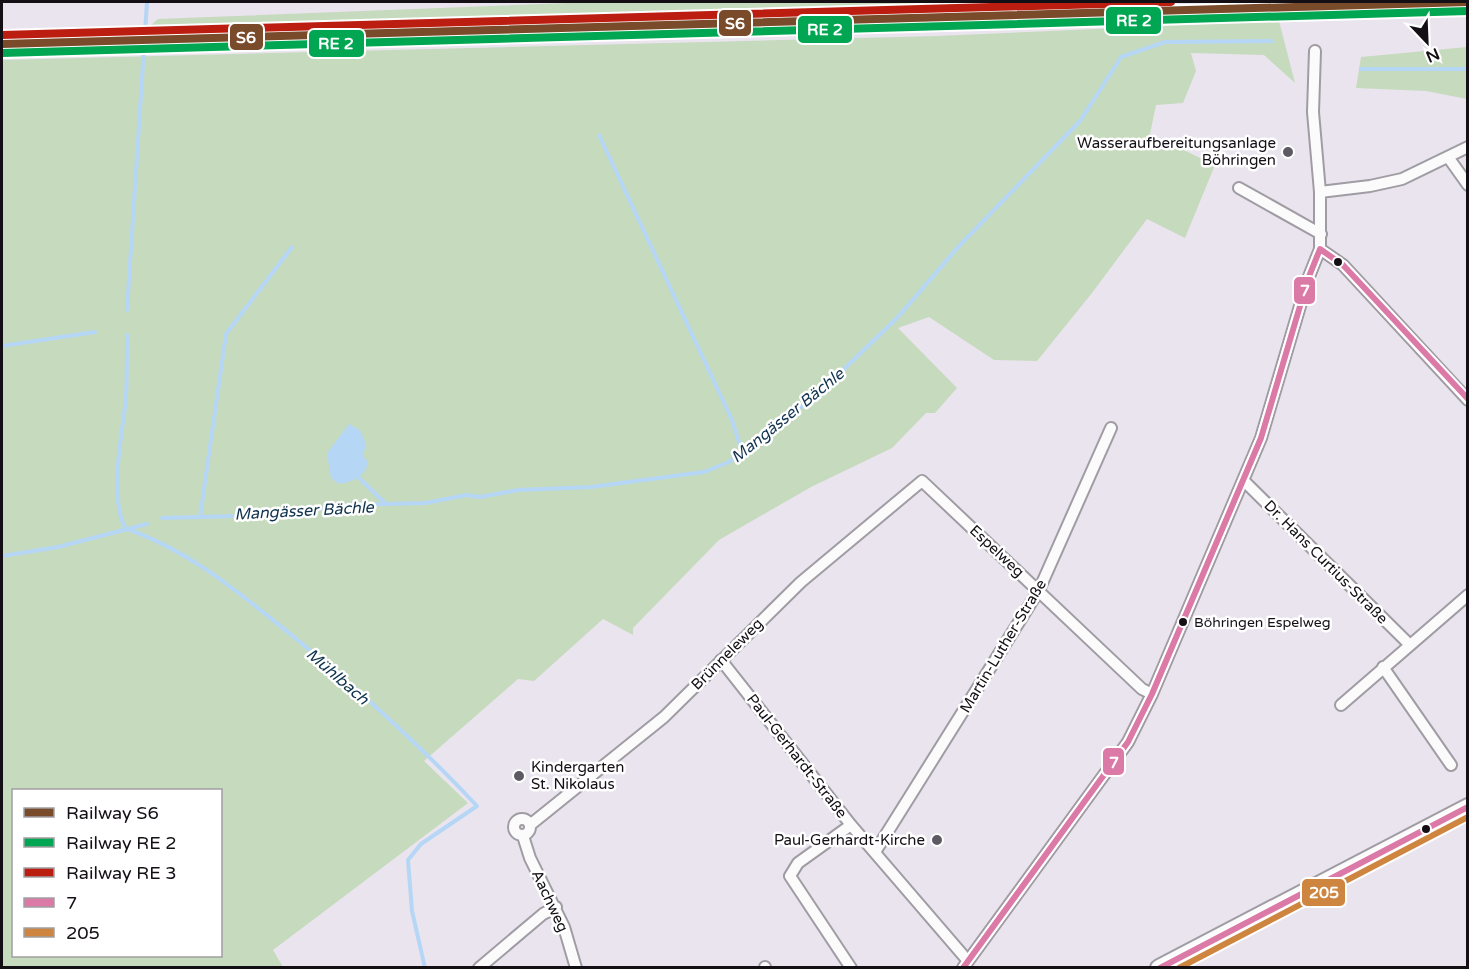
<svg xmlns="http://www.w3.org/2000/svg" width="1469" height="969" font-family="'Varela Round',sans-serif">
	<rect width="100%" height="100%" fill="#eae4ee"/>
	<!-- green -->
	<path fill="#c6dabe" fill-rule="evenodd" d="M 594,2 L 1179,2 L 145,30 L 158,19 Z
		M 1279,21 L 1295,83 L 1264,55 L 1191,53 L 1196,71 L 1183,103 L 1156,105 L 1150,134 L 1215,165 L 1185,238 L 1147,219 L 1092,293 L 1037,361 L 994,360 L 929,317 L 898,328 L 957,388 L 935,413 L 926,413 L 892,448 L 811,487 L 719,540 L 633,628 L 633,635 L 603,619 L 534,681 L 518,679 L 424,761 L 468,803 L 273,950 L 283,967 L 2,968 L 2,60 L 937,36 ZM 14,790 L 220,790 L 220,956 L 14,956 Z
		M 1467,47 L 1467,99 L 1426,91 L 1356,88 L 1361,57 Z"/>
	<!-- water -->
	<path fill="#b6d6f6" d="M 349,424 L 360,430 L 366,444 L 363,456 L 368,462 C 365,477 353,482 339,484 L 331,478 L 327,453 Z"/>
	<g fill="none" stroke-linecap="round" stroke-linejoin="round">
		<!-- stream -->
		<path stroke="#b6d6f6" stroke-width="4" d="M 1361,69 L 1468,69
			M 599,135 L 732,420 L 742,452
			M 127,310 L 147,2
			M 2,346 L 95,332
			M 359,478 L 386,504
			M 200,517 L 226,334 L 292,247
			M 162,518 L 236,516 L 312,507 L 326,509 L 347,505 L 426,503 L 466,495 L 480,497 L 518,490 L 591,487 L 704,472 L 729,462 L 820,392 L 897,318 L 959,246 L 1080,121 L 1121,57 L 1165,42 L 1272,41
			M 125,528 C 190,551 237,591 289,633 C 356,687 419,744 477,806 L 421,844 L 408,860 L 412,911 L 425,968
			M 125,528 C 108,492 123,435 126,396 C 127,376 127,355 127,335
			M 2,556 L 58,547 L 147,524"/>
		<!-- street casing -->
		<g stroke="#a09ca3" stroke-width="14">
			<path id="street" d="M 1448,157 L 1468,185
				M 1239,188 L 1321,234
				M 1320,192 L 1370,186 L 1402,179 L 1468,147
				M 1320,249 L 1343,265 L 1468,400
				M 1244,481 L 1409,644
				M 721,660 L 851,825 L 968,961
				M 1383,667 L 1451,765
				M 1341,705 L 1468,595
				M514 827a8 8 0 1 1 16 0a8 8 0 1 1-16 0Z
				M 530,825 L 664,717 L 801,582 L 922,481 L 1142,689 L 1152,694
				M 523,836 L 530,858 L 564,927 L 576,968
				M 875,852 L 1039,590 L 1111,428
				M 765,967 L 765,968
				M 479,968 L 543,914 L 556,907
				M 851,968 L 790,876 L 798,863 L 851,825
				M 963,968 L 1128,742 L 1152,694 L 1261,438 L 1308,279 L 1320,249 L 1320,192 L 1313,112 L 1315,51"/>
		</g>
		<!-- secondary casing -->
		<g stroke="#a09ca3" stroke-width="20">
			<path id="secondary" d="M 1159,968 L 1468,807"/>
		</g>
		<!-- street -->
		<use href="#street" stroke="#fcfbfc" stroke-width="10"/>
		<!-- secondary -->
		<use href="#secondary" stroke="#fcfbfc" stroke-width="16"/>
		<!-- bus-1 casing -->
		<g stroke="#fff" stroke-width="10">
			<path id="bus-1" d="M 963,968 L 1128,742 L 1152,694 L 1261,438 L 1308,279 L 1320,249 L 1343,265 L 1468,399
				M 1160,968 L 1468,807"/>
		</g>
		<!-- bus-2 casing -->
		<g stroke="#fff" stroke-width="10">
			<path id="bus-2" d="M 1179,968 L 1468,817"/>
		</g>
		<!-- bus-1 -->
		<use href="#bus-1" stroke="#dc7aa7" stroke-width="6"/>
		<!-- bus-2 -->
		<use href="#bus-2" stroke="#cd853f" stroke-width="6"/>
		<!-- rail-1 casing -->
		<g stroke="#fff" stroke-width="12">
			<path id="rail-1" d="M 2,44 L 1468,2"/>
		</g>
		<!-- rail-2 casing -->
		<g stroke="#fff" stroke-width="12">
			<path id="rail-2" d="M 2,53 L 1468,11"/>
		</g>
		<!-- rail-3 casing -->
		<g stroke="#fff" stroke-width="12">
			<path id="rail-3" d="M 2,35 L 1171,2"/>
		</g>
		<!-- rail-1 -->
		<use href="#rail-1" stroke="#7a4b2a" stroke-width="8"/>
		<!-- rail-2 -->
		<use href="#rail-2" stroke="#00a651" stroke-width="8"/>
		<!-- rail-3 -->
		<use href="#rail-3" stroke="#bb1e10" stroke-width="8"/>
	</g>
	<!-- markers -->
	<g fill="#5e5a61" stroke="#fff" stroke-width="2">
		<circle cx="1288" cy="152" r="6"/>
		<circle cx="519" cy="776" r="6"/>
		<circle cx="937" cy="840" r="6"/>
	</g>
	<g fill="#130f15" stroke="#fff" stroke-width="2">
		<circle cx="1338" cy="262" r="5"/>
		<circle cx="1183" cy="622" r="5"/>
		<circle cx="1426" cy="829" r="5"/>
	</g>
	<g text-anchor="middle" stroke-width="5" stroke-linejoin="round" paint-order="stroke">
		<!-- bus labels -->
		<g font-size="14" fill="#130f15" stroke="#fff" text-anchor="start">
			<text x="1194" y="627">Böhringen Espelweg</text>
		</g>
		<!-- poi labels -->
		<g font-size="15" fill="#130f15" stroke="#fff" text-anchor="end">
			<text x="1276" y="148">Wasseraufbereitungsanlage<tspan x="1276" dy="17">Böhringen</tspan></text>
			<text x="531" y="772" text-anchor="start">Kindergarten<tspan x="531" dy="17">St. Nikolaus</tspan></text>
			<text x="925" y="845">Paul-Gerhardt-Kirche</text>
		</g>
		<!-- street labels -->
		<g font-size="15" fill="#130f15" stroke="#fff">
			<text transform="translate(997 551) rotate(43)" y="5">Espelweg</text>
			<text transform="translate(1326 562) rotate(45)" y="5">Dr. Hans Curtius-Straße</text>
			<text transform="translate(1003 646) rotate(-59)" y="5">Martin-Luther-Straße</text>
			<text transform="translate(727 654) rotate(-45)" y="5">Brünneleweg</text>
			<text transform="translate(797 756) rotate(52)" y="5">Paul-Gerhardt-Straße</text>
			<text transform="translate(550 901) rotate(65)" y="5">Aachweg</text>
		</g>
		<!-- water labels -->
		<g font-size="16" font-style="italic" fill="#0f334e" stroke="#fff">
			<text transform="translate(787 415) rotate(-39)" y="6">Mangässer Bächle</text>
			<text transform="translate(304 510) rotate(-3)" y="6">Mangässer Bächle</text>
			<text transform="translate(338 676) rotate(41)" y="6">Mühlbach</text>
		</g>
	</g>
	<g stroke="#fff" stroke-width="2">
		<rect x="1105" y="6" width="57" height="29" rx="6" fill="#00a651"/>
		<rect x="718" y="9" width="34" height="28" rx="6" fill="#7a4b2a"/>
		<rect x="797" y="15" width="56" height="29" rx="6" fill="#00a651"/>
		<rect x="229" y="23" width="35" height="28" rx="6" fill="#7a4b2a"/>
		<rect x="308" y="29" width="57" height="29" rx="6" fill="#00a651"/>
		<rect x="1293" y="276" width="23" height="29" rx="6" fill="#dc7aa7"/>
		<rect x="1102" y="747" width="23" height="29" rx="6" fill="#dc7aa7"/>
		<rect x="1301" y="878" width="45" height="29" rx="6" fill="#cd853f"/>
	</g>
	<g font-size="16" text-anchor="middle" font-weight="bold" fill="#fff">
		<text x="1134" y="26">RE 2</text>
		<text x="735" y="29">S6</text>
		<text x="825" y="35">RE 2</text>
		<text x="246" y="43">S6</text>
		<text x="336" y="49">RE 2</text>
		<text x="1305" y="296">7</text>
		<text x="1114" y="768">7</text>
		<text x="1324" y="898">205</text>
	</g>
	<!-- border -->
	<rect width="1469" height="969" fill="none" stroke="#130f15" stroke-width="6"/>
	<!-- legend -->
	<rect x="12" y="789" width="210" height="168" fill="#ffffff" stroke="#a19fa1" stroke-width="1.5"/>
	<rect x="24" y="808" width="30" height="9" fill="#7a4b2a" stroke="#a19fa1" stroke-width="1.5"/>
	<text x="66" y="819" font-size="18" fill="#130f15">Railway S6</text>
	<rect x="24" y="838" width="30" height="9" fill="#00a651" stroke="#a19fa1" stroke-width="1.5"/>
	<text x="66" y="849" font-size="18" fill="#130f15">Railway RE 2</text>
	<rect x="24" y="868" width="30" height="9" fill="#bb1e10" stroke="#a19fa1" stroke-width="1.5"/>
	<text x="66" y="879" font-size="18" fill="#130f15">Railway RE 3</text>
	<rect x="24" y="898" width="30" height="9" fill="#dc7aa7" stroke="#a19fa1" stroke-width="1.5"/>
	<text x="66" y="909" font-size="18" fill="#130f15">7</text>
	<rect x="24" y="928" width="30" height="9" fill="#cd853f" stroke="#a19fa1" stroke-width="1.5"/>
	<text x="66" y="939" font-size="18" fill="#130f15">205</text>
	<!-- north arrow -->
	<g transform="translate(1427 42) rotate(157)" stroke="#ffffff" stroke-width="4.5" paint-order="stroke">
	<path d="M0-4.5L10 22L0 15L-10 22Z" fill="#130f15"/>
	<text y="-9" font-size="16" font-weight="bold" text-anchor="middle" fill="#130f15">N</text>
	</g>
</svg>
